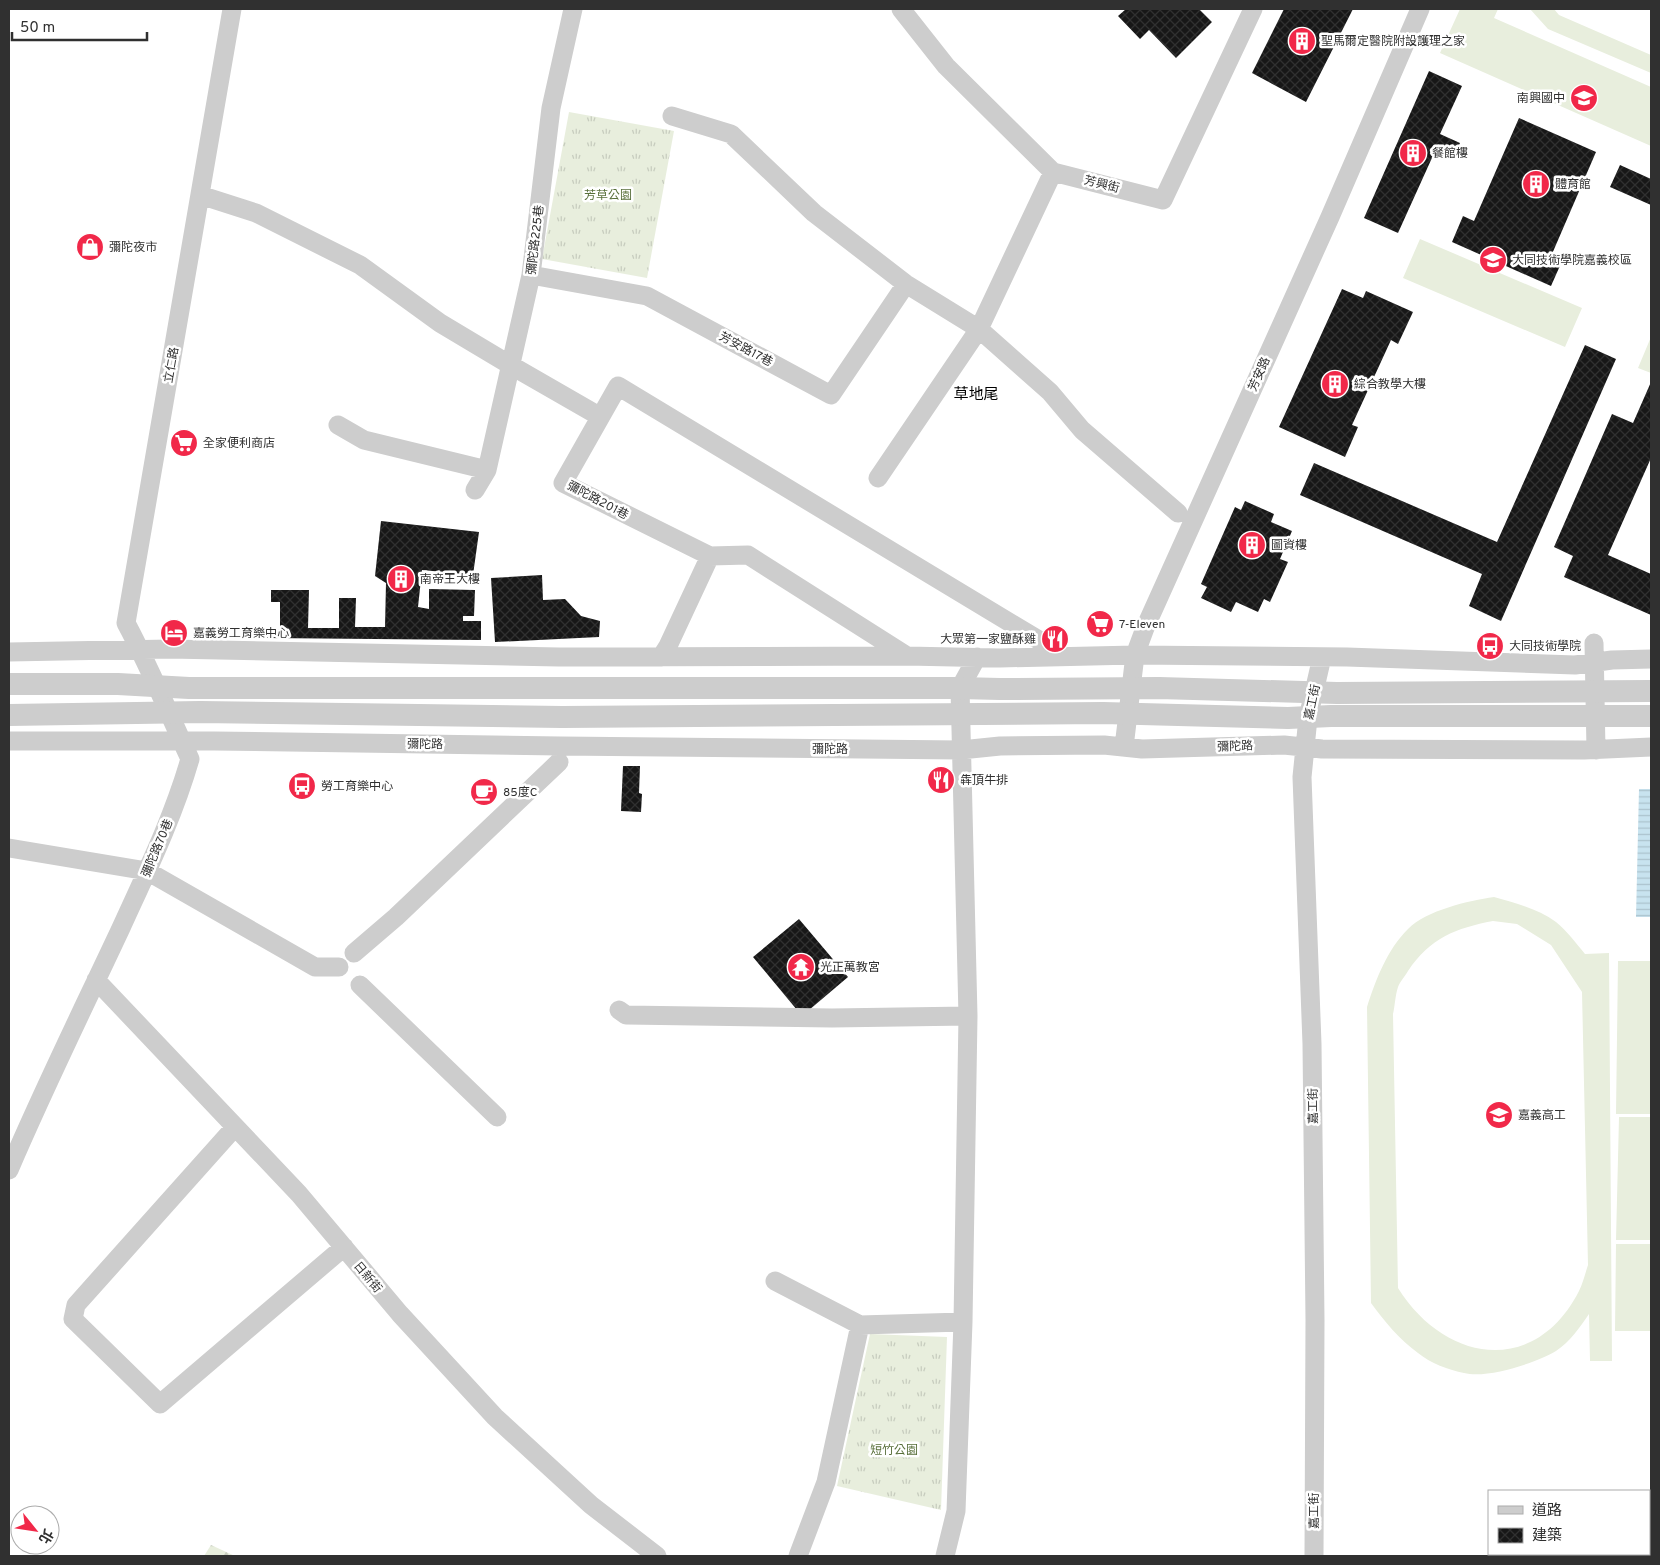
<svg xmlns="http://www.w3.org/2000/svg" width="1660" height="1565" font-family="Overpass,'Noto Sans TC',sans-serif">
	<defs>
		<pattern id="grass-tufts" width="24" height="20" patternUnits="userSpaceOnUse" patternTransform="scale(1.25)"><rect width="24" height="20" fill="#e8eedd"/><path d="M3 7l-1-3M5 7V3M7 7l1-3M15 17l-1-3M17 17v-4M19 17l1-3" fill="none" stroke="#c7ccbe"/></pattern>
		<pattern id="forest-firs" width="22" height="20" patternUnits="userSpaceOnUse" patternTransform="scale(1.25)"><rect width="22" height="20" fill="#e8eedd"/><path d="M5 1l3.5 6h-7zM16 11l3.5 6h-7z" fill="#c7ccbe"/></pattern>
		<pattern id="water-rules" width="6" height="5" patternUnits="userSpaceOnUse" patternTransform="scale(1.25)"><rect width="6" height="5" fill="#c8e3ef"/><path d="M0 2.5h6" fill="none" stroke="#acc3cd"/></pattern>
		<pattern id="building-cross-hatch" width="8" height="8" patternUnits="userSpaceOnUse" patternTransform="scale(1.25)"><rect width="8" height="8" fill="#171717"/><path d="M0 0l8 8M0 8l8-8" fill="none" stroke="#303030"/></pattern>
	</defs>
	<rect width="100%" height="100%" fill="#fff"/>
	<!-- grass -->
	<path fill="url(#grass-tufts)" d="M 569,112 L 674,131 L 647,278 L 542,259 Z
		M 870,1334 L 947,1337 L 941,1510 L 837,1486 Z"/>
	<!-- forest -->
	<path fill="url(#forest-firs)" d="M 211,1545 L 235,1556 L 204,1556 Z"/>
	<!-- garden -->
	<path fill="#e8eedd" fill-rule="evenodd" d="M 1460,9 L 1498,9 L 1494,18 L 1651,87 L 1651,146 L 1440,53 Z
		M 1530,9 L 1554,9 L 1559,15 L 1651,55 L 1651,73 L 1548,29 Z
		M 1420,239 L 1582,308 L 1565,347 L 1403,278 Z
		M 1651,337 L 1651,373 L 1638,368 Z
		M 1494,897 C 1515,903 1538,909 1556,922 C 1567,931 1576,943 1585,954 L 1609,953 L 1612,1361 L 1590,1361 L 1589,1314 C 1580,1327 1570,1342 1556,1351 C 1536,1363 1487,1379 1464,1373 C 1449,1370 1430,1363 1418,1353 C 1400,1340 1384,1321 1371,1303 L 1367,1007 C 1376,979 1387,950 1408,929 C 1427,910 1468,901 1494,897 ZM 1493,921 L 1517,924 L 1551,945 L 1582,992 L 1588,1265 C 1585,1274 1583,1283 1579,1291 C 1535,1377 1445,1363 1398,1288 L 1393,1014 C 1395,1006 1395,996 1398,987 C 1400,982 1405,976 1408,971 C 1430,938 1456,928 1493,921 Z
		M 1618,961 L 1651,961 L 1651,1114 L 1616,1114 Z
		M 1619,1117 L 1651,1117 L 1651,1240 L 1616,1240 Z
		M 1616,1244 L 1651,1244 L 1651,1331 L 1615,1331 Z"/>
	<!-- water -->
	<path fill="url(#water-rules)" d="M 1639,789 L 1651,789 L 1651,917 L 1636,917 Z"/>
	<!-- building -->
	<path fill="url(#building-cross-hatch)" d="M 1126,9 L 1199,9 L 1212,22 L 1176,58 L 1149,30 L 1140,39 L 1118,16 Z
		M 1284,9 L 1353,9 L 1306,102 L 1252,73 Z
		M 1429,71 L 1462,86 L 1440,134 L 1460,143 L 1454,156 L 1436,149 L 1398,233 L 1364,218 Z
		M 1519,118 L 1596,152 L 1552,254 L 1563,259 L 1551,286 L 1452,242 L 1463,216 L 1474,221 Z
		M 1620,165 L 1651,179 L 1651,205 L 1610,187 Z
		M 1342,289 L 1363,298 L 1366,291 L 1413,312 L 1398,344 L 1391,340 L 1352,425 L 1358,427 L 1345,457 L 1279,427 Z
		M 1585,345 L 1616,359 L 1501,621 L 1469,606 L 1482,574 L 1300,495 L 1314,463 L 1497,542 Z
		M 1651,382 L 1651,458 L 1608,555 L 1651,574 L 1651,615 L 1564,577 L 1573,556 L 1554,547 L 1612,414 L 1633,423 Z
		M 1245,501 L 1274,514 L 1271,522 L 1292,531 L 1280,559 L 1288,562 L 1270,602 L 1264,599 L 1258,612 L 1236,602 L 1231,612 L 1201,598 L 1207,587 L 1201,584 L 1235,507 L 1241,510 Z
		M 381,521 L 479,532 L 473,575 L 422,570 L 418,607 L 429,609 L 429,589 L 475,590 L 474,616 L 463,616 L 463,621 L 481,621 L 481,640 L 267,638 L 267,629 L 280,629 L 280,602 L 271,602 L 271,590 L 309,590 L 308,628 L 339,628 L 339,598 L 356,598 L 355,627 L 385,627 L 386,583 L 375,576 Z
		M 542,575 L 543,600 L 565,599 L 581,616 L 600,621 L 599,637 L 495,642 L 491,578 Z
		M 623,766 L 640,766 L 639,793 L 642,794 L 641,812 L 621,811 Z
		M 799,919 L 848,977 L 802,1016 L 753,957 Z"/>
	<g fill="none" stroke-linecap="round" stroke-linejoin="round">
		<!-- minor -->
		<path stroke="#cdcdcd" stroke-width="19" d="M 901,9 L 946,66 L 1053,172 L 1163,200 L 1253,9
			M 672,116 L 731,134 L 814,213 L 906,284 L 979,329 L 1050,392 L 1082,430 L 1178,513
			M 200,195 L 256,213 L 360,265 L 440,323 L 512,366 L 599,416
			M 531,275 L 647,296 L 831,395 L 906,284
			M 338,425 L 364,440 L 487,470 L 475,490
			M 487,470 L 531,275 L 551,108 L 573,9
			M 878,478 L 979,329 L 1053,172
			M 710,556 L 748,555 L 907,656
			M 1594,643 L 1596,750
			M 9,652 L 170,649 L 559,657 L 907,656 L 1000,658 L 1135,655 L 1347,657 L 1575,665 L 1612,660 L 1651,659
			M 661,657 L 668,646 L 710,556 L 563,483 L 618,386 L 1042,642
			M 9,741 L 214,741 L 560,746 L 961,750 L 1000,746 L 1104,745 L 1142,749 L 1284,745 L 1322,749 L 1584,750 L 1651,747
			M 1124,747 L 1135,655 L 1145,628 L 1330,217 L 1420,9
			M 9,848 L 147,871 L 315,967 L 339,967
			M 354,953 L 396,917 L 559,762
			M 96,980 L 299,1194 L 400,1314 L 495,1417 L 591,1505 L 657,1556
			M 360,985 L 497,1117
			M 619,1010 L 626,1015 L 832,1018 L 968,1016
			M 235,1127 L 76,1305 L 73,1319 L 160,1404 L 344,1247
			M 9,1170 C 44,1088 83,1009 121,928 C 146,873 173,818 190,759 C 169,714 150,668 126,623 L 232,9
			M 775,1281 L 860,1325
			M 798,1556 L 826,1482 L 860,1325 L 963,1322
			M 945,1556 L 956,1511 L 963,1322 L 968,1016 L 960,688 L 977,657
			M 1314,1556 L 1315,1320 L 1312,1044 L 1302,777 L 1308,718 L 1322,657"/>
		<!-- tertiary -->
		<path stroke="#cdcdcd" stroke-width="22" d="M 9,684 L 118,684 L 189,688 L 960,688 L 1000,689 L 1159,688 L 1337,693 L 1651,691
			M 9,715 L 200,712 L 562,717 L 1103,713 L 1288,718 L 1331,716 L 1651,716"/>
	</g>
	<!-- icons -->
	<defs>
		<g id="building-disc" transform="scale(1.4375)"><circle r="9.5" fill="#f12849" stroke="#fff"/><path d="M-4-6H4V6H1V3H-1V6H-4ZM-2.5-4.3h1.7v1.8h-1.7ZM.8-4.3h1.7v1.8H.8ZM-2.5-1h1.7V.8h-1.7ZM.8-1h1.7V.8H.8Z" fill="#fff"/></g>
		<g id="school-disc" transform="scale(1.4375)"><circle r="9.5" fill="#f12849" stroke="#fff"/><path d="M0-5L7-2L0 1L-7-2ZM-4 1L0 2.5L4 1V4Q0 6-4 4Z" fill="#fff"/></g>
		<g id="shop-disc" transform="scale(1.4375)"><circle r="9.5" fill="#f12849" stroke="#fff"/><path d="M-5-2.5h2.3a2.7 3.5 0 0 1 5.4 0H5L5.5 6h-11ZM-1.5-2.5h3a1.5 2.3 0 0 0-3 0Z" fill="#fff"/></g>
		<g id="university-disc" transform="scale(1.4375)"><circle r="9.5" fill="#f12849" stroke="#fff"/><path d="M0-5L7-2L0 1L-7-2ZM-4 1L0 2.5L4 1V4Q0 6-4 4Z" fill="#fff"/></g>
		<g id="supermarket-disc" transform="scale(1.4375)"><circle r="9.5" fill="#f12849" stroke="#fff"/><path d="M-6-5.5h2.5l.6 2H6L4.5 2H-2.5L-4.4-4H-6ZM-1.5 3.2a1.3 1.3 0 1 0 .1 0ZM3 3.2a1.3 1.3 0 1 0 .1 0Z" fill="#fff"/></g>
		<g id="hotel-disc" transform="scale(1.4375)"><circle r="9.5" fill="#f12849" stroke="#fff"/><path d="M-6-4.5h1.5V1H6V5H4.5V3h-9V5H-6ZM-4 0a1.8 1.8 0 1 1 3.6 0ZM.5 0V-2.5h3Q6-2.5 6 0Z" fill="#fff"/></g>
		<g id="restaurant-disc" transform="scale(1.4375)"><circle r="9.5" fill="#f12849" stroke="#fff"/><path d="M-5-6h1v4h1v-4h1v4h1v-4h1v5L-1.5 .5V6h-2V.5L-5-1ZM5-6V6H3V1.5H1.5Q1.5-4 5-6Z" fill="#fff"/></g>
		<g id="bus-disc" transform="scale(1.4375)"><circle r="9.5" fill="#f12849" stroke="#fff"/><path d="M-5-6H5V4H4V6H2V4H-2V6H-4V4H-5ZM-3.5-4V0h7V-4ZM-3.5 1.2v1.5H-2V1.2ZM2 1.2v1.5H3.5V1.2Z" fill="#fff"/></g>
		<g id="cafe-disc" transform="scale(1.4375)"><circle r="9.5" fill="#f12849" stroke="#fff"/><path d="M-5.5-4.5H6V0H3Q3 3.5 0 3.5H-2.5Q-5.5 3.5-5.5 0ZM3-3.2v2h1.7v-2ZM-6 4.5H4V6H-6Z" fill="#fff"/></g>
		<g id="temple-disc" transform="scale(1.4375)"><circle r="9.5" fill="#f12849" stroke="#fff"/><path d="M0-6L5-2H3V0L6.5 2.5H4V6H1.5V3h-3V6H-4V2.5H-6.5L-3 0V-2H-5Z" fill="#fff"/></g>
	</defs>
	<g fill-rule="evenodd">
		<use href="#building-disc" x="1302" y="41"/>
		<use href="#school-disc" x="1584" y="98"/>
		<use href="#building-disc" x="1413" y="153"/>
		<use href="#building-disc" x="1536" y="184"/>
		<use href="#shop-disc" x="90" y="247"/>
		<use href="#university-disc" x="1493" y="260"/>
		<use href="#building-disc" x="1335" y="384"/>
		<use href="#supermarket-disc" x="184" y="443"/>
		<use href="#building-disc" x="1252" y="545"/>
		<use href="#building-disc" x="401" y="579"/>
		<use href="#supermarket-disc" x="1100" y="624"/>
		<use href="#hotel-disc" x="174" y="633"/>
		<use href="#restaurant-disc" x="1055" y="639"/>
		<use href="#bus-disc" x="1490" y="646"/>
		<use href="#restaurant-disc" x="941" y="780"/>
		<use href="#bus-disc" x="302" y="786"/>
		<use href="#cafe-disc" x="484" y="792"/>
		<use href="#temple-disc" x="801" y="967"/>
		<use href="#school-disc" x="1499" y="1115"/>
	</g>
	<g text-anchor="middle" stroke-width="5" stroke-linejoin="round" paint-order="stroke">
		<!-- poi labels -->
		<g font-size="12" fill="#303030" stroke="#fff" text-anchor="start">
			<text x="1321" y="45">聖馬爾定醫院附設護理之家</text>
			<text x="1565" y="102" text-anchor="end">南興國中</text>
			<text x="1432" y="157">餐館樓</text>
			<text x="1555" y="188">體育館</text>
			<text x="109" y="251">彌陀夜市</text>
			<text x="1512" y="264">大同技術學院嘉義校區</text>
			<text x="1354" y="388">綜合教學大樓</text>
			<text x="203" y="447">全家便利商店</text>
			<text x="1271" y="549">圖資樓</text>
			<text x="420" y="583">南帝王大樓</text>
			<text x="1119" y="628">7-Eleven</text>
			<text x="193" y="637">嘉義勞工育樂中心</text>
			<text x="1036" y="643" text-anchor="end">大眾第一家鹽酥雞</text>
			<text x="1509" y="650">大同技術學院</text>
			<text x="960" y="784">犇頂牛排</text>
			<text x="321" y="790">勞工育樂中心</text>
			<text x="503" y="796">85度C</text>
			<text x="820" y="971">光正萬教宮</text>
			<text x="1518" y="1119">嘉義高工</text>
		</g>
		<!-- street labels -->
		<g font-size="12" fill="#303030" stroke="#fff">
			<text transform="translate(1102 184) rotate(14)" y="4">芳興街</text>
			<text transform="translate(535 240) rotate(-83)" y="4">彌陀路225巷</text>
			<text transform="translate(746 349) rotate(28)" y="4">芳安路17巷</text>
			<text transform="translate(171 365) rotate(-80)" y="4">立仁路</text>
			<text transform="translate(1259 374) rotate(-66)" y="4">芳安路</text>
			<text transform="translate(598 500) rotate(28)" y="4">彌陀路201巷</text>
			<text transform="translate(1312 702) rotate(-78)" y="4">嘉工街</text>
			<text transform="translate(425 744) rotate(1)" y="4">彌陀路</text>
			<text transform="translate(1235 746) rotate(-2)" y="4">彌陀路</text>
			<text x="830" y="753">彌陀路</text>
			<text transform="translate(157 848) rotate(-67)" y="4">彌陀路70巷</text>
			<text transform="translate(1313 1106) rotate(-91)" y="4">嘉工街</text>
			<text transform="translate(368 1277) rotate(50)" y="4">日新街</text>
			<text transform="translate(1314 1511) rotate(-90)" y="4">嘉工街</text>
		</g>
		<!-- park labels -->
		<g font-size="12" fill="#586f3a" stroke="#fff">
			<text x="608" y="199">芳草公園</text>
			<text x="894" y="1454">短竹公園</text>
		</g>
		<!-- quarter labels -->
		<g font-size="15" fill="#000" stroke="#fff">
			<text x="976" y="399">草地尾</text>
		</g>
	</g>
	<!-- border -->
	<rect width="1660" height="1565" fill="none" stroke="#303030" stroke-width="20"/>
	<!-- legend -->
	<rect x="1488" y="1490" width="162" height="65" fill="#ffffff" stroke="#acacac"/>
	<rect x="1498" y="1506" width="25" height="8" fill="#cdcdcd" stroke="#acacac"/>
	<text x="1532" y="1515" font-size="15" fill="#303030">道路</text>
	<rect x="1498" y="1528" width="25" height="15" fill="url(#building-cross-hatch)" stroke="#acacac"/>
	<text x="1532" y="1540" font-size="15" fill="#303030">建築</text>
	<!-- north arrow -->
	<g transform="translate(35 1530) rotate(120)"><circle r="24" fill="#ffffff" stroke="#acacac"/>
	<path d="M0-4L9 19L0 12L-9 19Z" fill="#f12849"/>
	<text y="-8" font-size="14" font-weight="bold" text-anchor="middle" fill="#303030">北</text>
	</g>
	<!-- scale -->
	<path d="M12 32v8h135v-8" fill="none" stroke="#303030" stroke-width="2.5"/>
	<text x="20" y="32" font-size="15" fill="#303030" stroke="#ffffff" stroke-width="4" paint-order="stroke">50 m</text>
</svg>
